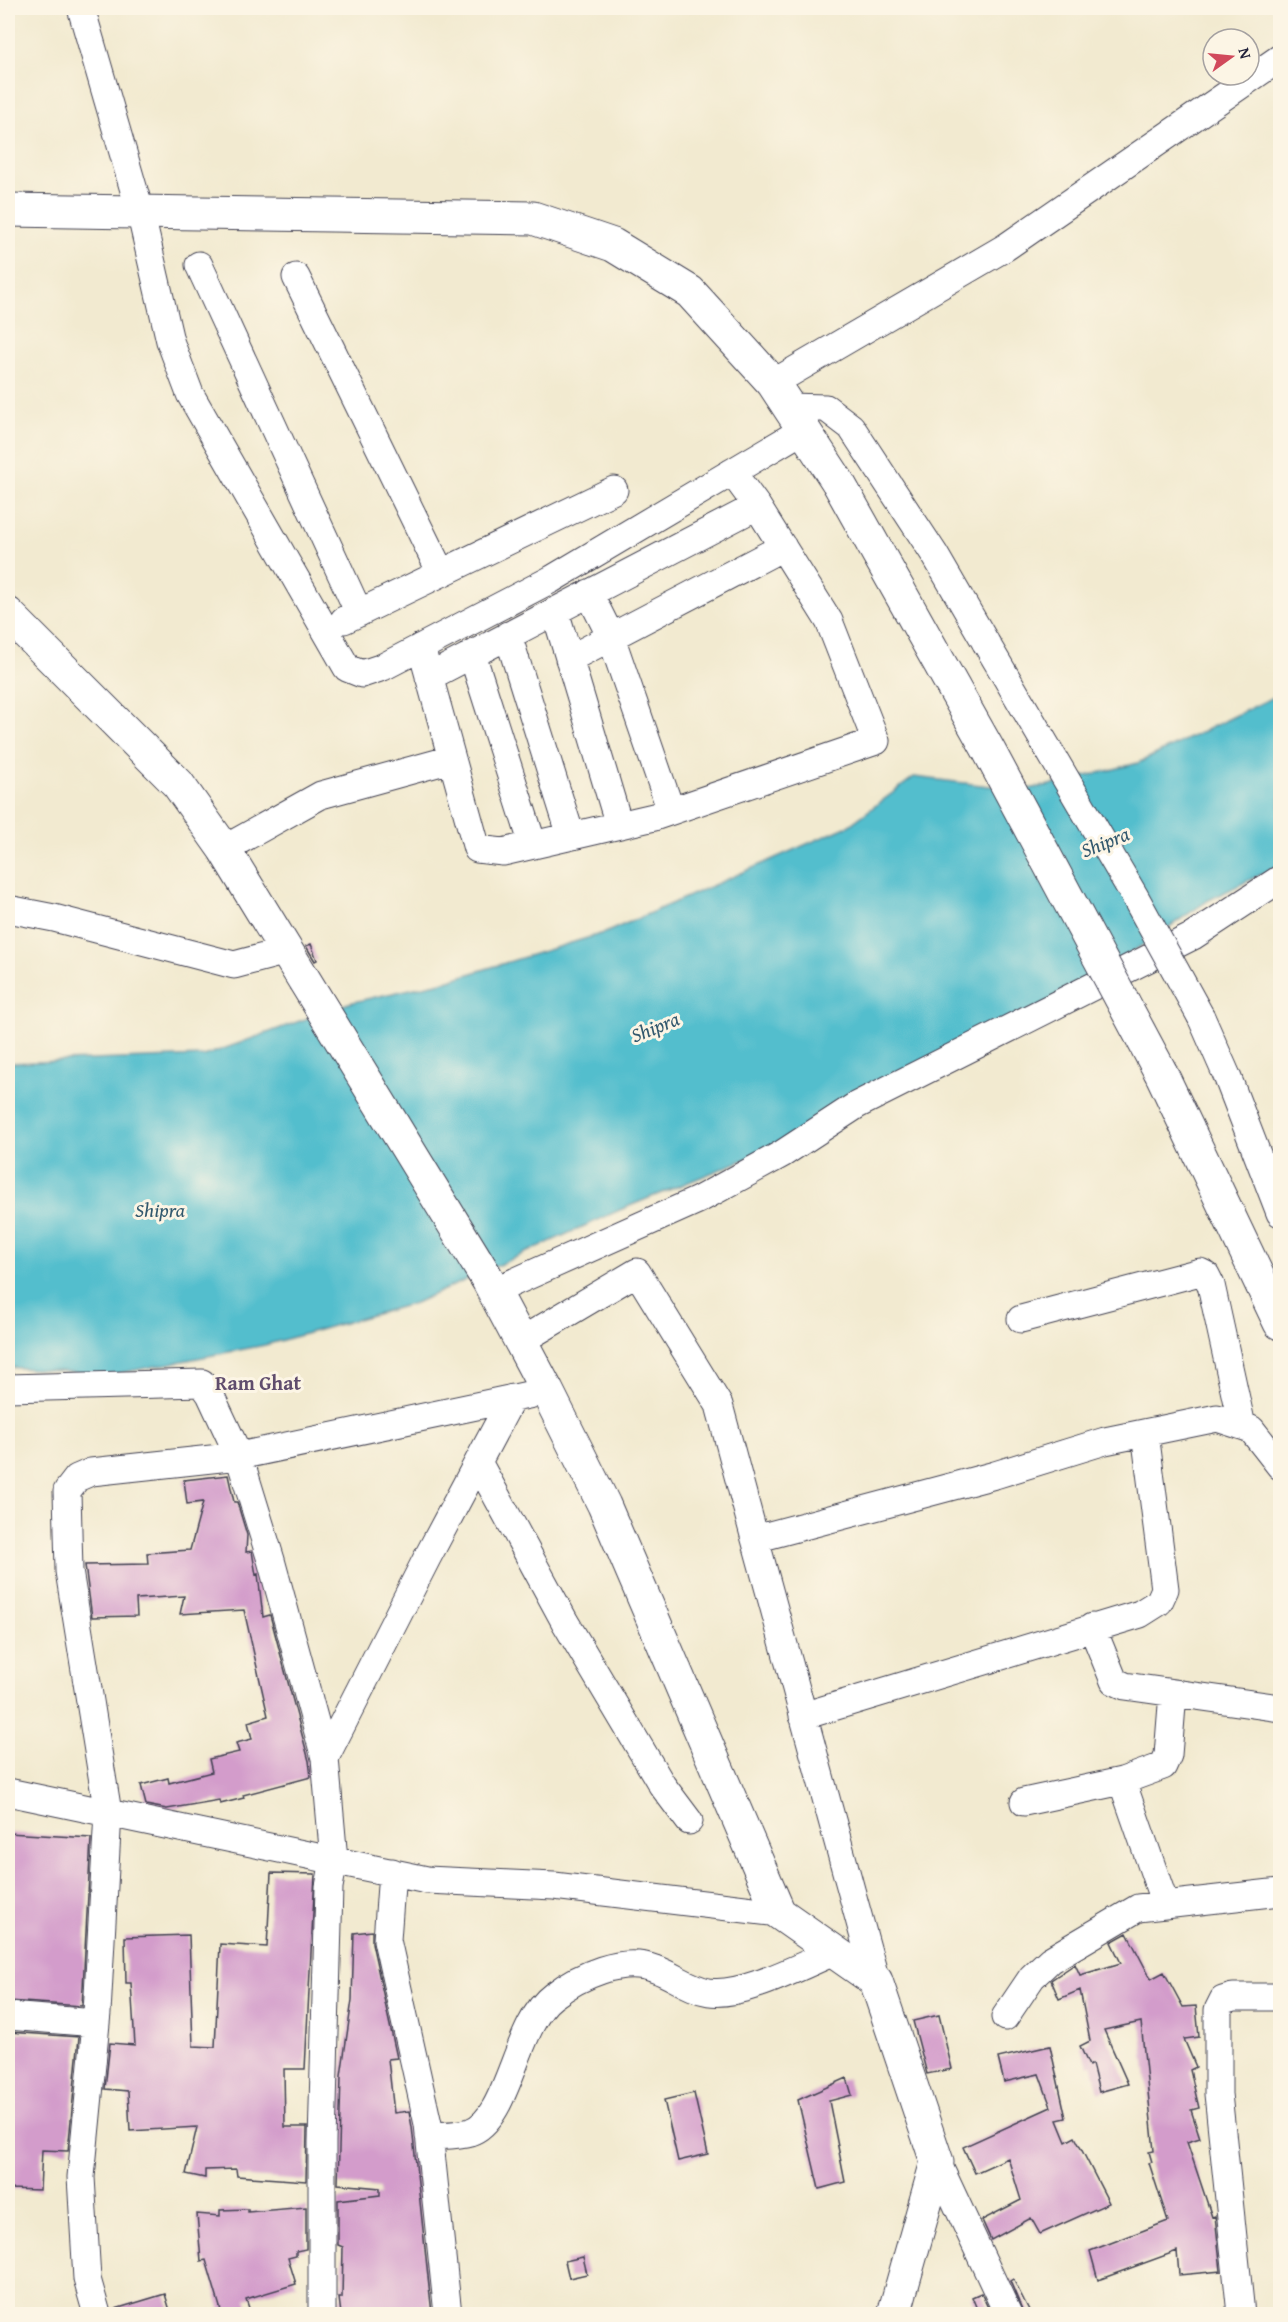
<svg xmlns="http://www.w3.org/2000/svg" width="1288" height="2322" font-family="'Gentium Book Plus',serif">
	<rect width="100%" height="100%" fill="#fcf5e5"/>
	<filter id="ink" filterUnits="userSpaceOnUse"><feTurbulence type="fractalNoise" baseFrequency=".0167" numOctaves="2"/><feDisplacementMap in="SourceGraphic" scale="12" xChannelSelector="R" yChannelSelector="G"/><feConvolveMatrix kernelMatrix="1 2 1 2 8 2 1 2 1" color-interpolation-filters="sRGB"/></filter>
	<filter id="wash" filterUnits="userSpaceOnUse"><feTurbulence type="fractalNoise" baseFrequency=".008" numOctaves="4" result="noise"/><feDisplacementMap in="SourceGraphic" scale="24" xChannelSelector="R" yChannelSelector="G"/><feGaussianBlur stdDeviation="1.35" result="paint"/><feColorMatrix in="noise" values="0 0 0 0 0 0 0 0 0 0 0 0 0 0 0 0 0 1.4 0 .05"/><feComposite in="paint" operator="in"/></filter>
	<g filter="url(#wash)">
		<rect width="100%" height="100%" fill="#f2ead0"/>
		<!-- water -->
		<path fill="#53becd" stroke="#3a7084" stroke-width="1.5" d="M 1280,694 L 1280,865 L 1209,900 L 1021,1027 L 763,1152 L 622,1209 L 415,1303 L 265,1345 L 110,1375 L 8,1367 L 8,1063 L 204,1056 L 349,1003 L 446,981 L 607,932 L 848,826 L 914,777 L 1023,790 L 1055,784 L 1138,763 Z"/>
		<g id="blocks">
			<!-- building -->
			<path fill="#d39ccb" d="M 311,944 L 317,960 L 315,961 L 306,946 Z
				M 228,1475 L 234,1502 L 237,1502 L 247,1535 L 246,1552 L 252,1551 L 256,1575 L 258,1574 L 263,1617 L 270,1615 L 309,1761 L 311,1777 L 243,1795 L 244,1798 L 220,1804 L 219,1800 L 167,1809 L 146,1805 L 141,1785 L 168,1778 L 169,1783 L 212,1772 L 209,1759 L 239,1752 L 236,1743 L 252,1739 L 248,1722 L 268,1716 L 244,1610 L 180,1614 L 184,1596 L 136,1599 L 137,1616 L 92,1617 L 85,1565 L 148,1564 L 147,1553 L 190,1550 L 203,1502 L 187,1504 L 184,1480 Z
				M 8,1833 L 91,1838 L 82,2006 L 8,2001 Z
				M 271,1873 L 315,1874 L 305,2069 L 284,2069 L 285,2127 L 307,2127 L 306,2181 L 237,2176 L 236,2169 L 205,2170 L 205,2178 L 186,2174 L 197,2127 L 130,2131 L 128,2091 L 105,2089 L 110,2043 L 135,2045 L 131,1983 L 126,1983 L 125,1937 L 189,1935 L 193,2046 L 215,2047 L 220,1944 L 267,1947 Z
				M 372,1931 L 372,1943 L 397,2058 L 388,2059 L 394,2113 L 409,2111 L 412,2127 L 432,2314 L 341,2314 L 339,2298 L 342,2298 L 343,2247 L 338,2245 L 338,2200 L 380,2195 L 380,2188 L 338,2184 L 341,2076 L 352,2000 L 354,1933 Z
				M 1127,1933 L 1151,1979 L 1164,1972 L 1183,2007 L 1196,2006 L 1199,2037 L 1184,2039 L 1196,2067 L 1190,2070 L 1199,2108 L 1191,2110 L 1200,2138 L 1187,2142 L 1212,2217 L 1215,2216 L 1221,2271 L 1179,2275 L 1177,2251 L 1098,2280 L 1090,2251 L 1168,2221 L 1149,2163 L 1152,2162 L 1149,2152 L 1154,2151 L 1141,2022 L 1104,2030 L 1128,2084 L 1099,2092 L 1092,2064 L 1089,2066 L 1080,2046 L 1090,2041 L 1080,1990 L 1059,1999 L 1051,1980 L 1075,1964 L 1080,1975 L 1121,1963 L 1111,1942 Z
				M 939,2015 L 952,2069 L 927,2074 L 913,2021 Z
				M 8,2032 L 79,2037 L 68,2151 L 42,2150 L 40,2190 L 8,2189 Z
				M 1050,2046 L 1066,2118 L 1057,2120 L 1066,2142 L 1075,2137 L 1109,2203 L 1040,2234 L 1031,2218 L 991,2240 L 982,2220 L 1021,2200 L 1008,2158 L 975,2173 L 963,2147 L 1051,2107 L 1039,2074 L 1004,2082 L 998,2058 Z
				M 847,2078 L 852,2095 L 829,2101 L 845,2182 L 819,2189 L 798,2100 Z
				M 694,2093 L 708,2154 L 678,2161 L 664,2100 Z
				M 306,2207 L 306,2249 L 296,2251 L 296,2256 L 288,2258 L 296,2284 L 246,2299 L 251,2314 L 222,2314 L 206,2260 L 201,2261 L 197,2214 L 220,2216 L 220,2210 L 248,2209 L 248,2212 Z
				M 583,2257 L 587,2274 L 569,2278 L 565,2261 Z
				M 1013,2279 L 1031,2314 L 1024,2314 L 1010,2281 Z
				M 981,2293 L 991,2314 L 979,2314 L 972,2297 Z
				M 165,2294 L 171,2314 L 113,2314 L 112,2310 Z"/>
		</g>
	</g>
	<g filter="url(#ink)">
		<use href="#blocks" fill-opacity="0" stroke="#414051" stroke-width="1.5"/>
		<g fill="none" stroke-linecap="round" stroke-linejoin="round">
			<!-- minor casing -->
			<g stroke="#414051" stroke-width="29">
				<path id="minor" d="M 81,8 L 140,211 L 170,341 L 190,394 L 347,668 L 362,674 L 383,667 L 552,579 L 803,430
					M 199,265 L 359,613
					M 296,277 L 441,573
					M 773,383 L 1006,247 L 1280,58
					M 788,407 L 826,408 L 851,427 L 935,555 L 986,643
					M 589,593 L 611,637 L 671,811
					M 555,611 L 619,825
					M 344,620 L 614,490
					M 508,635 L 571,836
					M 421,647 L 477,849 L 503,852 L 654,817 L 876,741 L 829,621 L 757,506 L 732,472
					M 472,654 L 533,845
					M 569,659 L 783,547
					M 429,677 L 757,506
					M 224,849 L 321,795 L 452,759
					M 8,909 L 54,918 L 234,965 L 287,951
					M 1201,1017 L 1227,1076 L 1280,1213
					M 494,1291 L 698,1200 L 782,1154 L 857,1105 L 1193,936 L 1280,879
					M 1021,1319 L 1200,1272 L 1206,1275 L 1211,1285 L 1242,1426
					M 519,1342 L 637,1272 L 719,1405 L 755,1539
					M 8,1388 L 202,1383 L 210,1394 L 239,1456 L 271,1560 L 325,1758 L 334,1860 L 329,1887 L 322,2142 L 322,2314
					M 478,1462 L 565,1622 L 662,1785 L 689,1821
					M 1092,1627 L 1114,1681 L 1125,1686 L 1280,1708
					M 803,1716 L 1140,1614 L 1159,1602 L 1165,1589 L 1145,1433
					M 325,1758 L 427,1558 L 512,1398
					M 1122,1781 L 1165,1904
					M 8,1792 L 427,1880 L 554,1886 L 779,1913
					M 1024,1802 L 1122,1781 L 1163,1766 L 1168,1755 L 1173,1693
					M 392,1872 L 387,1940 L 428,2124 L 448,2314
					M 876,1981 L 755,1539 L 995,1475 L 1105,1441 L 1217,1418 L 1251,1429 L 1280,1466
					M 8,2016 L 96,2023
					M 1005,2017 L 1032,1977 L 1050,1960 L 1138,1908 L 1280,1892
					M 429,2136 C 442,2135 458,2136 470,2132 C 509,2120 515,2024 553,1996 C 579,1976 622,1956 655,1969 C 673,1975 690,1989 709,1992 C 743,1997 802,1965 834,1952
					M 937,2162 L 1008,2314
					M 97,2314 L 87,2279 L 81,2177 L 97,2013 L 108,1813 L 69,1571 L 67,1491 L 77,1478 L 91,1472 L 239,1456 L 547,1391
					M 1241,2314 L 1218,2094 L 1218,2010 L 1223,2000 L 1233,1997 L 1280,1997"/>
			</g>
			<!-- major casing -->
			<g stroke="#414051" stroke-width="35">
				<path id="major" d="M 8,210 L 533,218 L 613,245 L 690,292 L 773,383 L 838,482
					M 8,614 L 178,784 L 224,849 L 488,1280 L 547,1391 L 604,1505 L 779,1913 L 876,1981 L 937,2162 L 894,2314
					M 1161,1073 L 1280,1323"/>
			</g>
			<!-- minor -->
			<use href="#minor" stroke="#fff" stroke-width="27"/>
			<!-- major -->
			<use href="#major" stroke="#fff" stroke-width="33"/>
			<!-- minor-bridge casing -->
			<g stroke="#414051" stroke-width="29" stroke-linecap="butt">
				<path id="minor-bridge" d="M 986,643 L 1134,895 L 1201,1017"/>
			</g>
			<!-- major-bridge casing -->
			<g stroke="#414051" stroke-width="35" stroke-linecap="butt">
				<path id="major-bridge" d="M 838,482 L 989,751 L 1161,1073"/>
			</g>
			<!-- minor-bridge -->
			<use href="#minor-bridge" stroke="#fff" stroke-width="27"/>
			<!-- major-bridge -->
			<use href="#major-bridge" stroke="#fff" stroke-width="33"/>
		</g>
	</g>
	<g text-anchor="middle" stroke-width="6" stroke-linejoin="round" paint-order="stroke">
		<!-- water labels -->
		<g font-size="20" font-style="italic" fill="#33596e" stroke="#fcf5e5">
			<text transform="translate(1105 842) rotate(-22)" y="7">Shipra</text>
			<text transform="translate(655 1027) rotate(-22)" y="7">Shipra</text>
			<text x="160" y="1217">Shipra</text>
		</g>
		<!-- neighbourhood labels -->
		<g font-size="20" font-weight="bold" fill="#604d6d" stroke="#fcf5e5">
			<text x="258" y="1390">Ram Ghat</text>
		</g>
	</g>
	<!-- margin -->
	<rect width="1288" height="2322" fill="none" stroke="#fcf5e5" stroke-width="30"/>
	<!-- north arrow -->
	<g transform="translate(1231 57) rotate(75)"><circle r="28" fill="#fcf5e5" stroke="#a5a1a1" stroke-width="1.5"/>
	<path d="M0-4.5L10 22L0 15L-10 22Z" fill="#d1495b"/>
	<text y="-9" font-size="16" font-weight="bold" text-anchor="middle" fill="#22223b">N</text>
	</g>
</svg>
